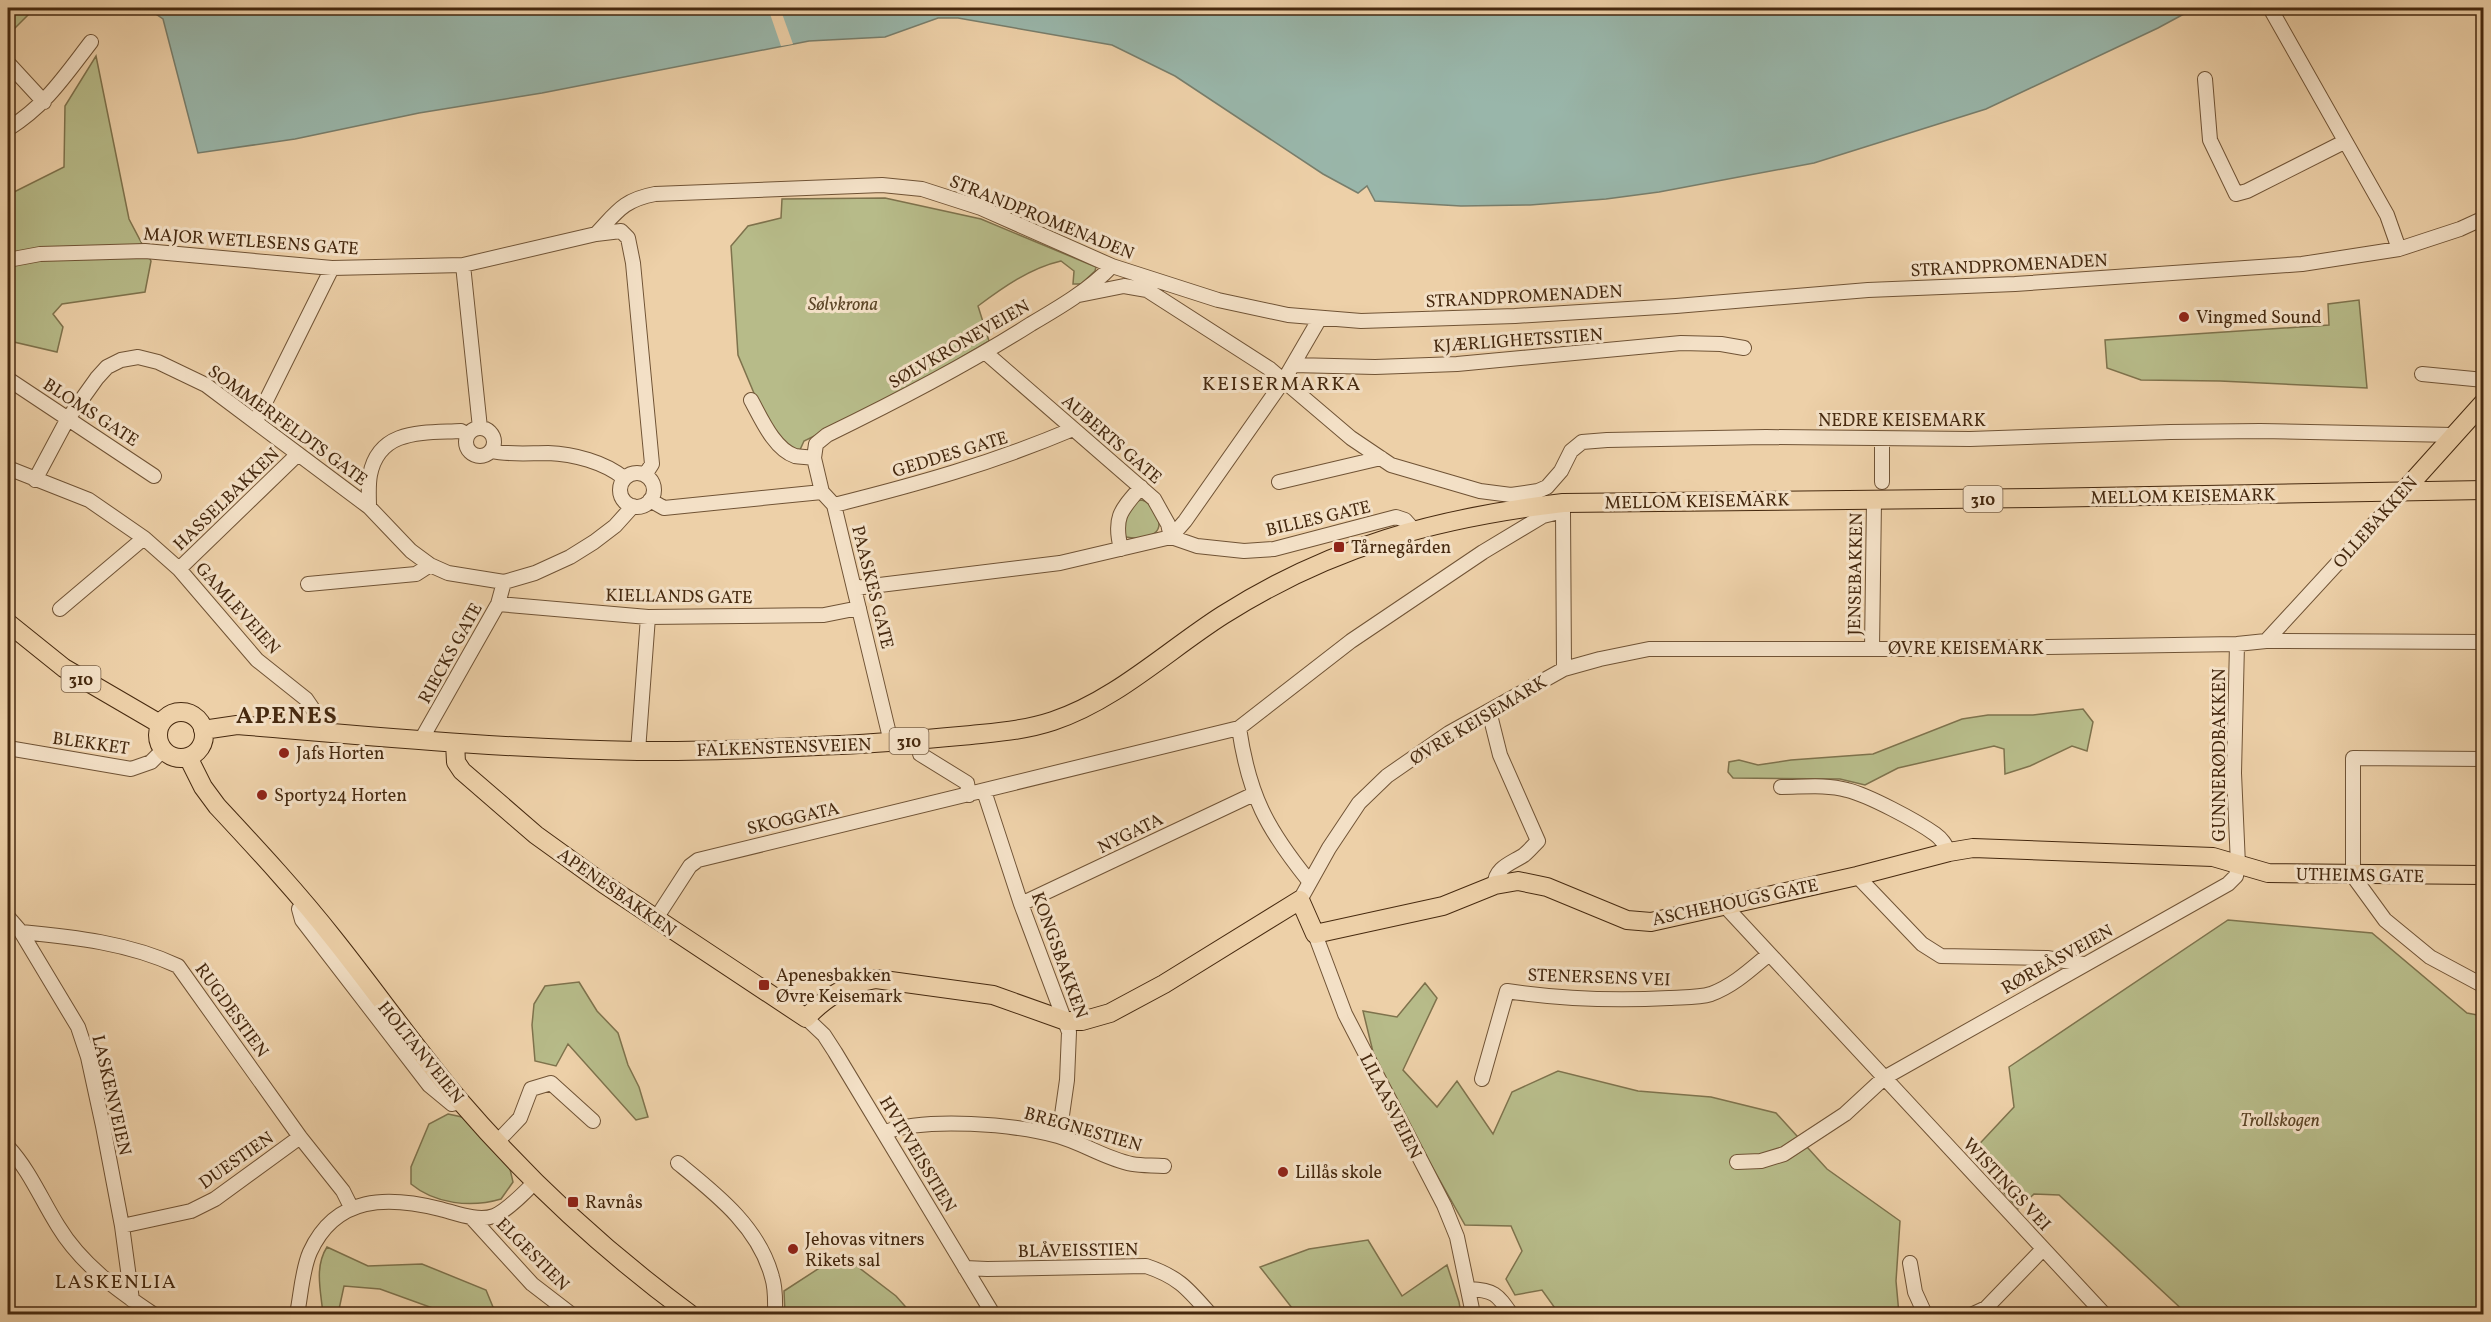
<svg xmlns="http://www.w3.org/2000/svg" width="2491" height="1322" font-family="Vollkorn,serif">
	<rect width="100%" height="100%" fill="#edd0a8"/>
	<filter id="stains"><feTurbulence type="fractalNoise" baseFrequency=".00333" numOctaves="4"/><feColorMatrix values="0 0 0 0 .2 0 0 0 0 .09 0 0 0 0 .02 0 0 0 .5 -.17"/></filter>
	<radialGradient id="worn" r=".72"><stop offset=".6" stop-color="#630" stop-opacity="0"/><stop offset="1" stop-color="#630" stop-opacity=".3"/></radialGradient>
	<!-- green -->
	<path fill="#b7bb89" stroke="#7e724c" stroke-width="1.5" d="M 8,8 L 35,8 L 8,35 Z
		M 96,56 L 129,219 L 151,261 L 145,292 L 62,304 L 53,314 L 63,327 L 57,352 L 14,342 L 8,331 L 8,195 L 64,167 L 65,106 Z
		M 885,198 L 981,219 L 1096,267 L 1095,271 L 1081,284 L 1073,284 L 1074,271 L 1061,261 C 1030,268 1002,288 978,306 L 989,341 L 896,396 L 804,441 L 799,452 L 790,448 L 774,429 L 756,398 L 738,355 L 731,246 L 748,226 L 781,218 L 782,199 Z
		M 2359,300 L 2367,388 L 2220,381 L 2141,380 L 2107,368 L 2105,340 L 2329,325 L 2328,304 Z
		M 1142,500 C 1149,502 1151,507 1155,513 C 1169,535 1143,541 1126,537 L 1123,532 L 1122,517 L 1136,501 Z
		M 2083,709 L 2093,722 L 2087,751 L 2072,746 L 2030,766 L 2005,774 L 2004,749 L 1994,746 L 1898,768 L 1865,785 L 1840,779 L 1733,778 L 1728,772 L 1729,762 L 1739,760 L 1758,765 L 1791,760 L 1873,754 L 1962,719 L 1988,715 L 2033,715 Z
		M 2228,920 L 2372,933 L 2467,1013 L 2483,1016 L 2483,1314 L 2187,1314 L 2059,1195 L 2034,1194 L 2018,1209 L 1970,1154 L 2014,1107 L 2009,1067 Z
		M 579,982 L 597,1011 L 618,1033 L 628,1065 L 639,1087 L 648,1117 L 636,1120 L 568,1044 L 556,1066 L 535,1061 L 532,1025 L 534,1004 L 545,986 Z
		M 1425,983 L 1437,998 L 1403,1070 L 1437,1107 L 1457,1081 L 1493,1134 L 1512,1092 L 1558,1071 L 1638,1091 L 1711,1097 L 1776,1113 L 1827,1169 L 1900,1221 L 1896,1281 L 1899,1314 L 1563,1314 L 1557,1311 L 1542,1290 L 1515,1295 L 1506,1279 L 1522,1251 L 1511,1226 L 1465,1225 L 1416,1138 L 1374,1056 L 1363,1011 L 1397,1017 Z
		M 448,1114 L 462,1117 L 510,1169 L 513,1182 L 501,1199 C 471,1208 435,1204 411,1184 L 411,1167 L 429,1124 Z
		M 1368,1240 L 1402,1296 L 1447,1265 L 1459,1302 L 1461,1314 L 1299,1314 L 1292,1308 L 1260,1267 L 1309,1249 Z
		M 327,1247 L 368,1266 L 422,1264 L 486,1290 L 493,1307 L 504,1314 L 449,1314 L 380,1289 L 344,1286 L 338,1314 L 323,1314 C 321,1292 314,1267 327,1247 Z
		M 841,1254 L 896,1296 L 912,1314 L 785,1314 L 784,1291 Z"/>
	<!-- water -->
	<path fill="#99b6aa" stroke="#787e6c" stroke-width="1.5" d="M 147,8 L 2195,8 L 2158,28 L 1986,109 L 1814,163 L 1659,192 L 1606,199 L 1530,205 L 1461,206 L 1375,201 L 1367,186 L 1358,193 L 1323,174 L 1175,76 L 1112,45 L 958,18 L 938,18 L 885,37 L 809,41 L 542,93 L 419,113 L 295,139 L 198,153 L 163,19 Z"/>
	<!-- pier -->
	<path fill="#edd0a8" d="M 768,8 L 780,8 L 793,44 L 781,46 Z"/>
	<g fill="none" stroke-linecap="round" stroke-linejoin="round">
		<!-- minor casing -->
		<g stroke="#705335" stroke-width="16">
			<path id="minor" d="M 2270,8 L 2387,215 L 2399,249
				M 8,63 L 44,102
				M 2205,79 L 2210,140 L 2236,194 L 2247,191 L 2344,142
				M 8,129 C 46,105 64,77 91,42
				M 596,234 C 617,212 623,200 655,194 L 882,185 L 922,189 L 981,208 L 1112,266 L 1218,300 L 1288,315 L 1361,321 L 1515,316 L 1676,306 L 1868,290 L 2015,284 L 2302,264 L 2399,249 L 2460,229 L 2484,218
				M 8,260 L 40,254 L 145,251 L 332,268 L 463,265 L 596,234 L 621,231 L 628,238 L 633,263 L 652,464 L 645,475
				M 463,265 L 480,428
				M 1079,295 L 1124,286 L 1147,290 L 1270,369 L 1351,438 L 1391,465 L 1480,491 L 1511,495 L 1538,491 L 1547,487 L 1561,471 L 1571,451 L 1582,442 L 1607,440 L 1766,437 L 1970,439 L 2170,432 L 2260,431 L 2453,435
				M 986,353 L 1154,499 L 1168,524 L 1171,537
				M 1293,365 L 1375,367 L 1457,364 L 1681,343 L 1721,344 L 1744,348
				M 2422,374 L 2484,380
				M 8,379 L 154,476
				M 751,400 C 761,418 774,449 795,456 C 801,457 808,457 814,458
				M 256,421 L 332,268
				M466 442a14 14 0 1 1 28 0a14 14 0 1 1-28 0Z
				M 491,451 C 510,455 529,453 548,453 C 574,454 604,462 624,478
				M 8,468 L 89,500 L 144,538 L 179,569 L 257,660 L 306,699 L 319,718 L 320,732
				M620 490a17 17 0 1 1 34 0a17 17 0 1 1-34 0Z
				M 35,480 L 67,420 L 97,378 L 107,367 L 121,360 L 138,357 L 158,362 L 206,385 L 369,507 L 411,551 L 430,565 L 448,573 L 504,582 L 535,573 L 570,557 L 594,542 L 615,526 L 633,506
				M 1279,482 L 1381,458
				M 1882,482 L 1882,439
				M 650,500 L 664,508 L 822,492
				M 834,505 C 918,484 993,463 1073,429
				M 369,507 C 369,497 368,485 370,475 C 379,428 424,433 461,431 L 468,435
				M 1563,511 L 1564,669
				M 1171,537 L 1185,521 L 1284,380 L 1320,318
				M 1121,549 C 1113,517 1121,510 1141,487
				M 179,569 L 298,454
				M 308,584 L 416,574 L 430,565
				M 855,588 L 1060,563 L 1171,537 L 1197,546 L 1244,551 L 1274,549 L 1396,517 L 1405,520 L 1413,529
				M 498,604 L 648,617 L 824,615 L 859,608
				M 60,609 L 144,538
				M 2266,641 L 2403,492
				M 1872,649 L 1874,500
				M 1489,711 L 1500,755 L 1538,841 C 1533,846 1529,851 1524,855 C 1512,863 1494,868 1495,885
				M 421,740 L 498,604 L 504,582
				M 918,740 L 920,754 L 967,783 L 969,795
				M 891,742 L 834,505 L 822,492 L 814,458 L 816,444 L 827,435 C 897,401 965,366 1031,324 C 1060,307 1089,290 1112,266
				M 8,748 L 131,769 L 151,762 L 163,750
				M 638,751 L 648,617
				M 2484,759 L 2353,758 L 2353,876 L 2385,920 L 2430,957 L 2484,986
				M 1781,787 C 1803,787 1826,784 1847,790 C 1868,795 1917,821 1935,834 C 1942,839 1945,844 1949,852
				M 984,791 L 1021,904 L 1069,1032 L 1067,1080 L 1059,1136
				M 1857,876 L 1922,944 L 1941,956 L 2047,958 L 2083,964
				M 1309,881 C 1267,829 1249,796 1239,728 L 1351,641 L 1483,552 L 1543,516 L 1563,511 L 1563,503
				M 1300,900 L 1329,848 L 1359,803 L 1387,776 L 1449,733 L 1564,669 L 1600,659 L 1649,649 L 1911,649 L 2237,644 L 2266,641 L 2484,642
				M 305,903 L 299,909 L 302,920 L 429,1085 L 452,1104 L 461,1102
				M 1021,904 L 1254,794
				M 1724,905 L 2104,1314
				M 8,917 L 21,932 L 78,1027 L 88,1057 L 103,1126 L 122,1226 L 132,1300
				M 655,920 L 690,866 L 698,860 L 1239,728
				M 21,932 C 74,937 129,943 178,966 L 300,1137 L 343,1191 L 351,1207
				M 1315,934 L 1345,1014 L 1444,1205 L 1457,1237 L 1473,1314
				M 806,1018 L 824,1035 L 835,1052 L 993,1314
				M 1482,1079 L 1507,991 C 1561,999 1616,1001 1669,998 C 1682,997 1698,998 1711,994 C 1733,986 1750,970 1768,955
				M 885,1132 C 928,1117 1013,1124 1058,1136 C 1083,1143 1106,1159 1132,1164 C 1142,1166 1153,1165 1164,1166
				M 498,1141 L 520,1118 L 531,1089 L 551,1083 L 593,1121
				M 8,1147 C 30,1171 41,1199 58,1226 C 81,1264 117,1290 153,1314
				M 1737,1162 L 1761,1161 L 1784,1154 L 1845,1114 L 1884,1078 L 2228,884 L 2236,876 L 2238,865 L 2234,773 L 2237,644
				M 678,1163 C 716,1194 759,1227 772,1277 C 776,1289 775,1302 775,1314
				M 471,1217 L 532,1284 L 571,1314
				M 122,1226 L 191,1211 L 215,1199 L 300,1137
				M 1910,1263 L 1915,1292 L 1925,1314
				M 965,1268 L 987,1269 L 1146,1266 C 1179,1277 1188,1289 1210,1314
				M 1469,1289 C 1494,1290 1497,1294 1511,1314
				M 297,1314 C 301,1295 302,1270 310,1252 C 336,1195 388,1196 440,1209 C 456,1213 478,1222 494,1216 C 507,1211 526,1191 536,1181
				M 1973,1314 L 1986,1308 L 2043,1249"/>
		</g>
		<!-- major casing -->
		<g stroke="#46290f" stroke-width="20">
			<path id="major" d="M 2403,492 L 2484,402
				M 8,623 L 64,668 L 160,724
				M158 735a23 23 0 1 1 46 0a23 23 0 1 1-46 0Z
				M 203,730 L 237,725 C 370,736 504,749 638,751 C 705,752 773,748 840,745 C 884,743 927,739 971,735 C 999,732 1026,730 1053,721 C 1116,700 1168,650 1223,615 C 1332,546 1437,518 1563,503 L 2038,498 L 2484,490
				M 455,743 L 456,762 L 462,771 L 536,835 L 604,884 L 806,1018 C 826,997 847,984 876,979 L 993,995 L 1066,1021 L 1082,1021 L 1110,1013 L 1164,984 L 1300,900 L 1315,934 L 1443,906 L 1495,885 L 1518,881 L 1547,887 L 1627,920 L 1651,922 L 1857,876 L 1949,852 L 1973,848 L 2213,857 L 2268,873 L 2484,875
				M 188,757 L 203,787 L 217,806 C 257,849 298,893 334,939 C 377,993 416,1049 460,1101 C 528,1180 607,1253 690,1314"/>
		</g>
		<!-- minor -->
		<use href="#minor" stroke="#f3e0c6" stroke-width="14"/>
		<!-- major -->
		<use href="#major" stroke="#edd0a8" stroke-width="18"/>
	</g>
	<!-- markers -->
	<g fill="#8f2418" stroke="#f3e0c6" stroke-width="2">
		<circle cx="2184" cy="317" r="6"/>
		<rect x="1333" y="541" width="12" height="12" rx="3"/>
		<circle cx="284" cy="753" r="6"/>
		<circle cx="262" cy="795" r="6"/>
		<rect x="758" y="979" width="12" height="12" rx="3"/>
		<circle cx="1283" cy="1172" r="6"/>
		<rect x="567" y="1196" width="12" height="12" rx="3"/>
		<circle cx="793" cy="1249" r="6"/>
	</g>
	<g text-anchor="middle" stroke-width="6" stroke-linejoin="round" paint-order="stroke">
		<!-- shield labels -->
		<g fill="#f3e0c6" stroke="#7a6046" stroke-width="1.5">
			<rect x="1963.5" y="486" width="39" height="26" rx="4.5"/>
			<rect x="61.5" y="666" width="39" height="26" rx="4.5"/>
			<rect x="889.5" y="728" width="39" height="26" rx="4.5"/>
		</g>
		<g font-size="16" font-weight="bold" fill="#46290f">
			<text x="1983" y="505">310</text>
			<text x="81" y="685">310</text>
			<text x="909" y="747">310</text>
		</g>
		<!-- street labels -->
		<g font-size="18" fill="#46290f" stroke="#f3e0c6">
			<text transform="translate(1042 217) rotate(22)" y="6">STRANDPROMENADEN</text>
			<text transform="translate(251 241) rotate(4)" y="6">MAJOR WETLESENS GATE</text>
			<text transform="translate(2009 265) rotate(-3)" y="6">STRANDPROMENADEN</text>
			<text transform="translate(1524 296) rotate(-3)" y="6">STRANDPROMENADEN</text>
			<text transform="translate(1518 340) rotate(-4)" y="6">KJÆRLIGHETSSTIEN</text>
			<text transform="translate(959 344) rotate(-30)" y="6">SØLVKRONEVEIEN</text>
			<text transform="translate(91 412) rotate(33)" y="6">BLOMS GATE</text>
			<text x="1902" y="426">NEDRE KEISEMARK</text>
			<text transform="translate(288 425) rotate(36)" y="6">SOMMERFELDTS GATE</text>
			<text transform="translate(1112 439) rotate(41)" y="6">AUBERTS GATE</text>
			<text transform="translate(950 454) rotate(-17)" y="6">GEDDES GATE</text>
			<text transform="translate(2183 496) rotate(-1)" y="6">MELLOM KEISEMARK</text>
			<text transform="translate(226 499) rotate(-44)" y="6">HASSELBAKKEN</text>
			<text transform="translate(1697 501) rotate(-1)" y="6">MELLOM KEISEMARK</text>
			<text transform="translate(1318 518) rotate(-13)" y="6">BILLES GATE</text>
			<text transform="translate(2375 522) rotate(-48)" y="6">OLLEBAKKEN</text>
			<text transform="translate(1855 574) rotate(-89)" y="6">JENSEBAKKEN</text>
			<text transform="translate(873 587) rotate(76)" y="6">PAASKES GATE</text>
			<text transform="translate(679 596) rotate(1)" y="6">KIELLANDS GATE</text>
			<text transform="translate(238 608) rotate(48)" y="6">GAMLEVEIEN</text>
			<text x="1966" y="654">ØVRE KEISEMARK</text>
			<text transform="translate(450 653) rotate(-61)" y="6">RIECKS GATE</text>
			<text transform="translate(1478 720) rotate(-31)" y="6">ØVRE KEISEMARK</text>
			<text transform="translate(91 743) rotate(8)" y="6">BLEKKET</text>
			<text transform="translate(784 747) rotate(-2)" y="6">FALKENSTENSVEIEN</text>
			<text transform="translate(2219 755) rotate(-90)" y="6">GUNNERØDBAKKEN</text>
			<text transform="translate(793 818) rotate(-13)" y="6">SKOGGATA</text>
			<text transform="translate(1130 833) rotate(-26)" y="6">NYGATA</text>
			<text transform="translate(2360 875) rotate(1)" y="6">UTHEIMS GATE</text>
			<text transform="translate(617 892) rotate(35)" y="6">APENESBAKKEN</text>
			<text transform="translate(1735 902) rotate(-12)" y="6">ASCHEHOUGS GATE</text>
			<text transform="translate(1060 955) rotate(70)" y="6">KONGSBAKKEN</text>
			<text transform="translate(2057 959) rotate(-29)" y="6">RØREÅSVEIEN</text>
			<text transform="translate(1599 977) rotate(2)" y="6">STENERSENS VEI</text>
			<text transform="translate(232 1010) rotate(54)" y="6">RUGDESTIEN</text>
			<text transform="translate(421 1052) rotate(51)" y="6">HOLTANVEIEN</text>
			<text transform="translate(112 1095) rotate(77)" y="6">LASKENVEIEN</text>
			<text transform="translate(1391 1106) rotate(63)" y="6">LILAASVEIEN</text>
			<text transform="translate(1083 1129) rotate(16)" y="6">BREGNESTIEN</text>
			<text transform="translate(918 1154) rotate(59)" y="6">HVITVEISSTIEN</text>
			<text transform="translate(236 1160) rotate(-35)" y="6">DUESTIEN</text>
			<text transform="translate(2007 1184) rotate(47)" y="6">WISTINGS VEI</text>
			<text transform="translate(1078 1250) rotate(-1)" y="6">BLÅVEISSTIEN</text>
			<text transform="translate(533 1254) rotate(45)" y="6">ELGESTIEN</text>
		</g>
		<!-- park labels -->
		<g font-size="18" font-style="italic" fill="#5d4627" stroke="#f3e0c6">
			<text x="843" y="310">Sølvkrona</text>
			<text x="2280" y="1126">Trollskogen</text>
		</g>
		<!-- poi labels -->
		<g font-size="18" fill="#46290f" stroke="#f3e0c6" text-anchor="start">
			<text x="2196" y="323">Vingmed Sound</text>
			<text x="1351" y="553">Tårnegården</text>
			<text x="296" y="759">Jafs Horten</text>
			<text x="274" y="801">Sporty24 Horten</text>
			<text x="776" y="981">Apenesbakken<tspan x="776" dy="21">Øvre Keisemark</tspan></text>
			<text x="1295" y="1178">Lillås skole</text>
			<text x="585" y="1208">Ravnås</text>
			<text x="805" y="1245">Jehovas vitners<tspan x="805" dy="21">Rikets sal</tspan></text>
		</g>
		<!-- neighbourhood labels -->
		<g font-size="20" letter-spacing="1.5" fill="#46290f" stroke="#f3e0c6">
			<text x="1282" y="390">KEISERMARKA</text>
			<text x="116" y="1288">LASKENLIA</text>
		</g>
		<!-- district labels -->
		<g font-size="24" font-weight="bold" letter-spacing="1.5" fill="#46290f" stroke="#f3e0c6">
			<text x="287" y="723">APENES</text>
		</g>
	</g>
	<!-- margin -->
	<rect width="2491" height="1322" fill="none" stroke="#edd0a8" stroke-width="30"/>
	<rect x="9" y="9" width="2473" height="1304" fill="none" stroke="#46290f" stroke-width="3"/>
	<rect x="15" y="15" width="2461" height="1292" fill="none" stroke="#46290f" stroke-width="1.5"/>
	<rect width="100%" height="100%" filter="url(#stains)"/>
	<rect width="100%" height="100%" fill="url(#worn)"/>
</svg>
